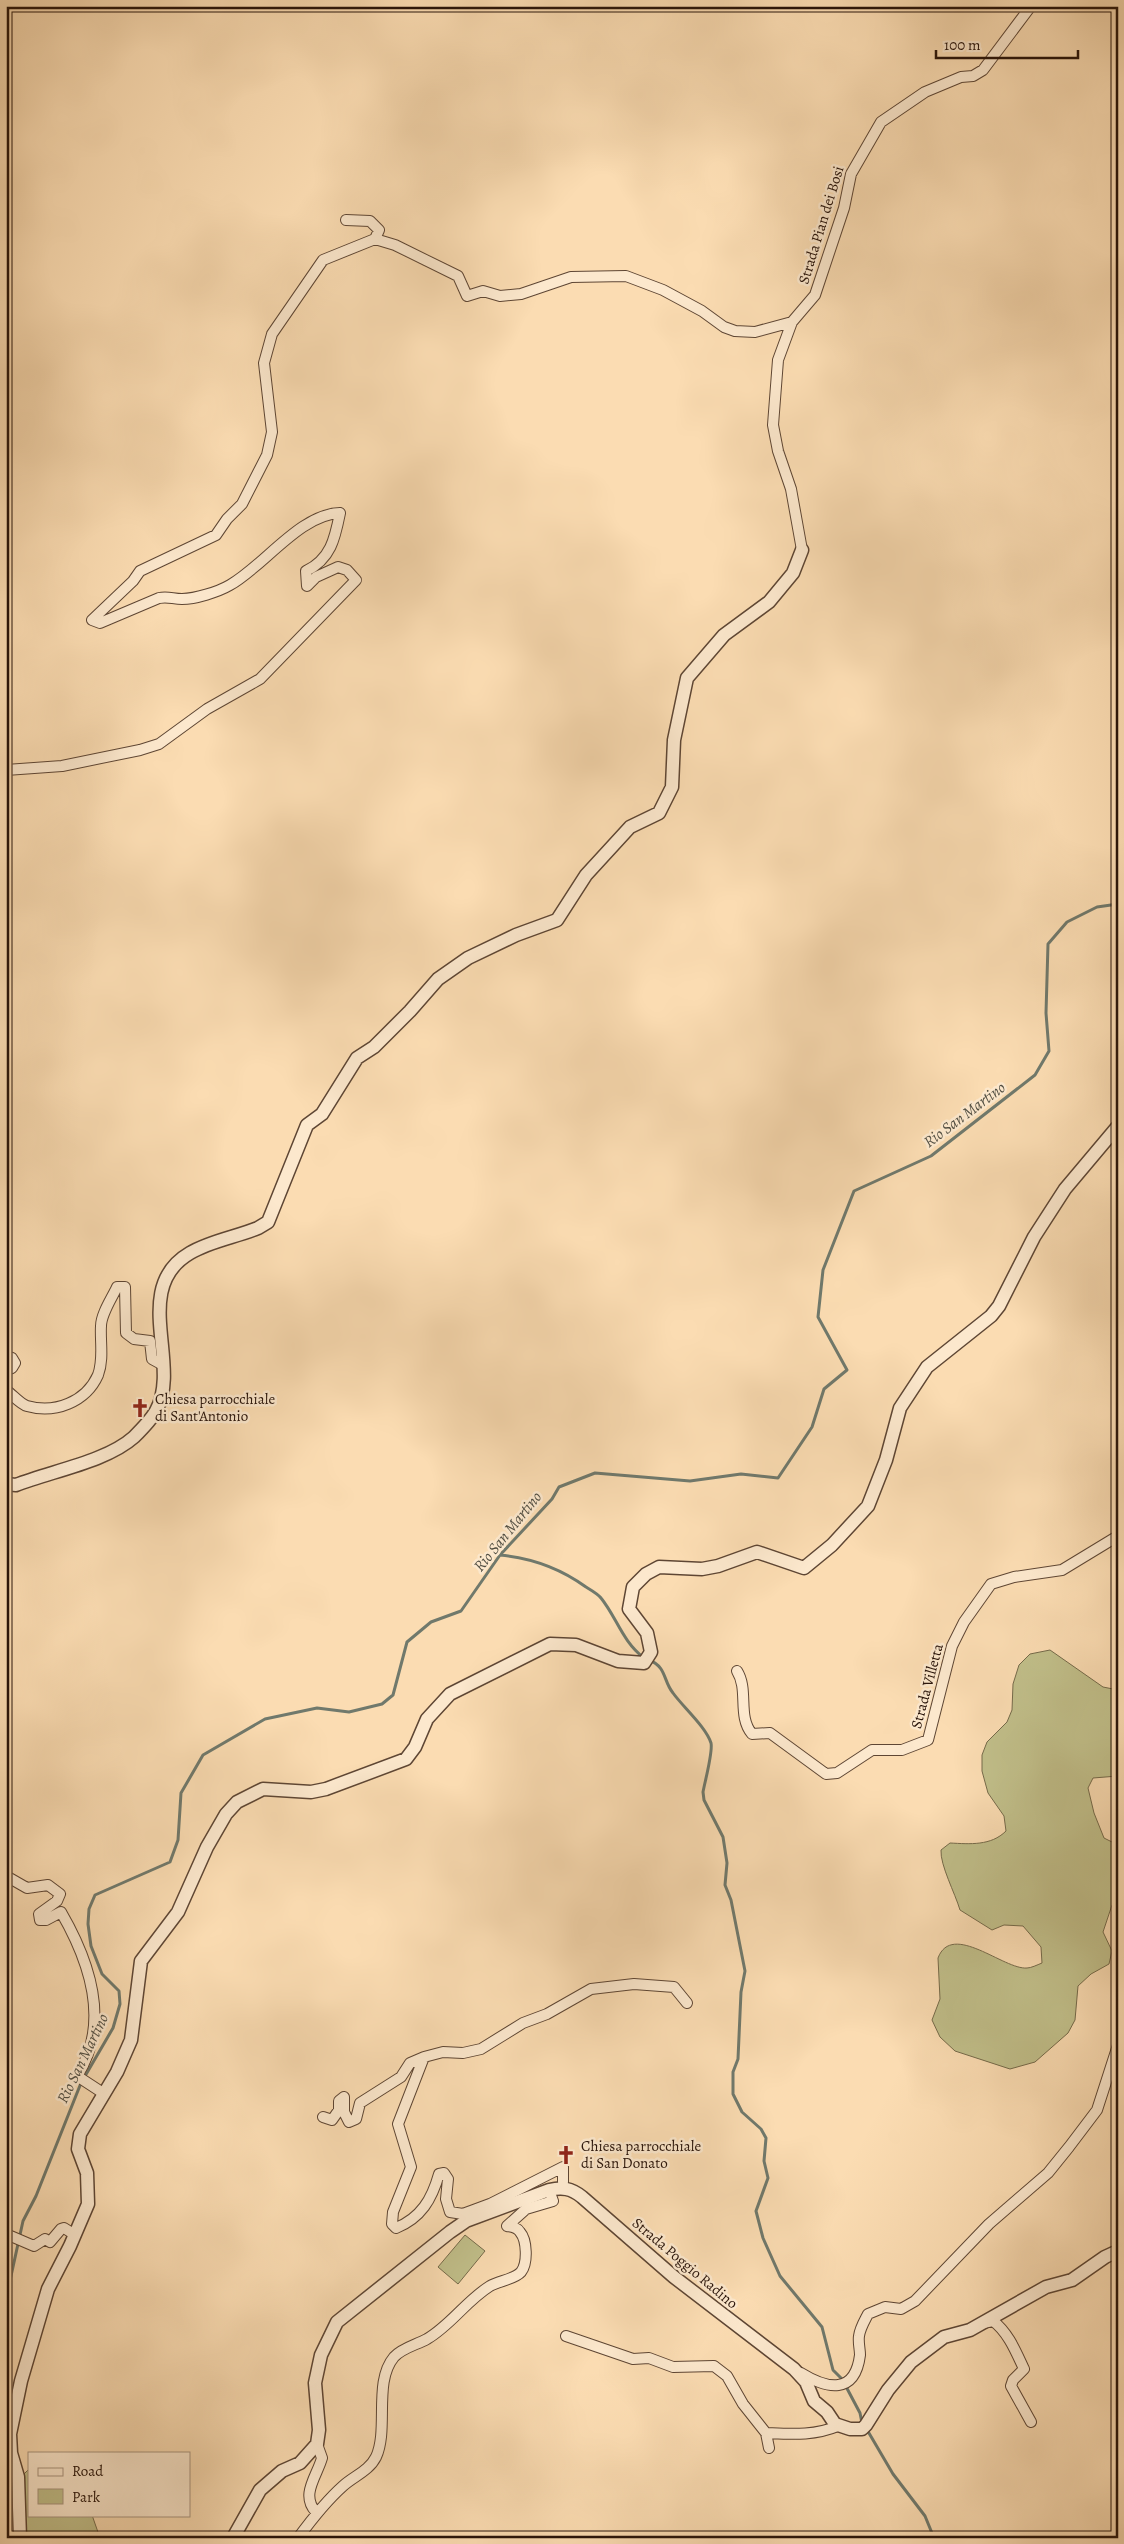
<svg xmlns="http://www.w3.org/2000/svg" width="1124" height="2544" font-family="Alegreya,serif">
	<rect width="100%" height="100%" fill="#fbdcb2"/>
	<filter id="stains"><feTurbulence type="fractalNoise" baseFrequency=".004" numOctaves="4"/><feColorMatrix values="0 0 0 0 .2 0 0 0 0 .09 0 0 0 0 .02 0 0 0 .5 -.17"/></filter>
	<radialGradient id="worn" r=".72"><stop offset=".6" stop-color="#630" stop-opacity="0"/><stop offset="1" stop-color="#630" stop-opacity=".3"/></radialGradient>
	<!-- green -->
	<path fill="#c1bf8a" stroke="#756a4a" d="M 1050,1650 L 1103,1687 L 1118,1690 L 1118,1776 L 1093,1778 L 1088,1788 L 1094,1813 L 1104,1838 L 1118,1845 L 1118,1901 L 1112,1905 L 1103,1932 L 1112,1951 L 1109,1964 L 1091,1974 L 1078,1986 L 1075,2020 L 1068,2033 L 1035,2062 L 1010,2069 L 955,2051 L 940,2037 L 932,2020 L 940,1999 L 938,1958 C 952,1921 1004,1970 1027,1968 C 1031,1968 1037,1965 1042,1963 L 1041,1947 L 1023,1926 L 1004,1925 L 992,1930 L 960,1910 C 955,1893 940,1865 941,1850 L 950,1843 C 970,1844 991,1846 1006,1831 L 1004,1816 L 988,1793 L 982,1771 L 982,1755 L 987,1742 L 1007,1722 L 1012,1710 L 1013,1684 L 1019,1665 L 1030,1654 Z
		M 465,2235 L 485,2251 L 458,2284 L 438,2267 Z
		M 29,2469 L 29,2515 L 92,2515 L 100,2538 L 25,2538 L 23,2475 Z"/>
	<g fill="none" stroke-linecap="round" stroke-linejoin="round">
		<!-- stream -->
		<path stroke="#70796c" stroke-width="3" d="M 500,1555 C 532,1558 560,1568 586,1587 C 591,1590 598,1594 601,1598 C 617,1618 622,1641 644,1658
			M 649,1660 C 667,1667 663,1681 673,1693 C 683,1707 706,1727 711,1743 C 713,1752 705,1781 703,1792 L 704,1800 L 723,1837 L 727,1863 L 725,1885 L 731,1900 L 745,1971 L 741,1992 L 738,2059 L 733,2072 L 733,2094 L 742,2112 L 761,2129 L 766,2138 L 764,2161 L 768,2178 L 756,2211 L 763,2238 L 780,2276 L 822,2327 L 833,2370 L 842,2379 L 860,2413 L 862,2423
			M 6,2299 L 23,2221 L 36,2196 L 81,2083 L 113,2028 L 120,2004 L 119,1991 L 102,1974 L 91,1946 L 88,1924 L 89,1909 L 95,1895 L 170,1862 L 178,1840 L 181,1793 L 203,1755 L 265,1719 L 317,1708 L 349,1712 L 382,1704 L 393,1695 L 407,1642 L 431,1622 L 461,1611 L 500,1555 L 552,1499 L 559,1487 L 595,1473 L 690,1481 L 741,1474 L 778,1478 L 812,1427 L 824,1389 L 847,1370 L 818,1317 L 823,1270 L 854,1191 L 931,1156 L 1035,1075 L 1049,1051 L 1046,1013 L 1048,944 L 1067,922 L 1097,907 L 1118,904
			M 866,2428 L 893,2474 L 925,2516 L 934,2538"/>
		<!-- minor casing -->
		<g stroke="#5e4634" stroke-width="12">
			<path id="minor" d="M 375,239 L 395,245 L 458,276 L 467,296 L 483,291 L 500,296 L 521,294 L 571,277 L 626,276 L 663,290 L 702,311 L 724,327 L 735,331 L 755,332 L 792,322 L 815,295 L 844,208 L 851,174 L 881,122 L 925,92 L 961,77 L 973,76 L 983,70 L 1031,6
				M 792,322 L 778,360 L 773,425 L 778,451 L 791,489 L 802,550
				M 6,770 L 62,766 L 140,750 L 159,744 L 207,709 L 260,679 L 356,580 L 347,570 L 338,567 L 316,577 L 307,586 L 306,571 C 331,559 335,538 340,513 C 300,514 264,566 230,585 C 218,592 195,599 182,599 C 173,599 168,596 159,598 L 100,623 L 92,620 L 133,581 L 140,571 L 216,535 L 227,519 L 242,504 L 267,455 L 272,432 L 264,363 L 272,334 L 323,260 L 375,239 L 379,230 L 370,221 L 346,220
				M 6,1329 L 6,1336
				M 6,1356 L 12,1358 L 15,1363 L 12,1368 L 6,1370
				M 6,1390 C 13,1395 20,1404 27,1406 C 55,1414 86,1402 98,1375 C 104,1359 100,1342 101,1326 C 101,1314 112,1298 117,1287 L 125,1287 L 126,1333 L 134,1339 L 150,1341 L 152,1359 L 163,1365
				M 737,1671 C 749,1690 737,1716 752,1734 L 770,1733 L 826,1774 L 837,1773 L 872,1750 L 902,1750 L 928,1740 L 952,1646 L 964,1622 L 991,1584 L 1014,1577 L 1062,1570 L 1118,1536
				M 6,1876 L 27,1888 L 48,1885 L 60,1894 L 57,1901 L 39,1914 L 40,1920 L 46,1920 L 61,1912 C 90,1962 111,2023 77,2076 L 103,2093
				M 323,2117 L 332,2120 L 339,2110 L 339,2101 L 344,2097 L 344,2112 L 349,2122 L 356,2119 L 360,2103 L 401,2077 L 410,2063 L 424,2057
				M 490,2204 L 463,2214 L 450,2212 L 446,2199 L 448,2179 L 444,2173 L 439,2174 C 432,2199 421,2218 396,2228 L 392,2224 L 393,2212 L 411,2167 L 398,2124 L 424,2057 L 443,2052 L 463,2053 L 481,2049 L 523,2023 L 547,2014 L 591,1989 L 634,1984 L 674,1987 L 687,2003
				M 489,2210 L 490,2204 L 563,2167 L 563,2182
				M 6,2234 L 34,2246 L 45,2239 L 50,2242 L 61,2229 L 64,2228 L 72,2233 L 77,2230
				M 983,2323 L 993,2321 C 1008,2332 1016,2352 1024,2369 L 1013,2380 L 1011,2386 L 1031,2422
				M 566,2336 L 633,2359 L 649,2358 L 673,2367 L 714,2366 L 727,2376 L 743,2404 L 766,2433 C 791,2434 814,2436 838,2426
				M 801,2373 C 827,2389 855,2395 860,2355 C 860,2349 858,2342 859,2336 C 860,2328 865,2320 868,2314 L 885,2307 L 901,2309 L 915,2301 L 989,2224 L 1048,2173 L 1069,2147 L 1097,2110 L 1118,2045
				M 766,2433 L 769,2448
				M 316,2512 C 300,2495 317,2476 322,2458 L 317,2444
				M 298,2538 C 312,2519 325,2502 343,2486 C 354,2476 369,2471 376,2457 C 389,2429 373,2382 394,2357 C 402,2348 416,2345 427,2339 C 451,2325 466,2301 490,2286 C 499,2281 515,2279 521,2272 C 528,2263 527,2240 520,2232 C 517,2227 512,2227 507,2226 L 526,2209 L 553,2201 L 549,2190"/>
		</g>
		<!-- tertiary casing -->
		<g stroke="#5e4634" stroke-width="15">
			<path id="tertiary" d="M 6,1484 L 16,1485 C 51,1471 106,1462 134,1437 C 142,1429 151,1420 156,1411 C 182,1364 130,1288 190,1253 C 210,1241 236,1237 258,1228 L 268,1222 L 307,1125 L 322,1114 L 357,1058 L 374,1047 L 410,1011 L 438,979 L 468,958 L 516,935 L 557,920 L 586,875 L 630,827 L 659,813 L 672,787 L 674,740 L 687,678 L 724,635 L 769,602 L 793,573 L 802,550
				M 20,2538 L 18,2477 L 11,2453 L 10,2434 L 21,2381 L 48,2289 L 70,2246 L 88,2204 L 87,2173 L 78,2149 L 80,2134 L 117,2072 L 131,2040 L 141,1961 L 178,1912 L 207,1847 L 226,1814 L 237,1802 L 263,1789 L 311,1792 L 326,1789 L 406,1759 L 415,1747 L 427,1719 L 450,1694 L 550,1644 L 576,1645 L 618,1661 L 644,1663 L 651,1652 L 647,1633 L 629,1609 L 633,1587 L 646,1574 L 659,1567 L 702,1569 L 718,1566 L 757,1552 L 804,1568 L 832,1545 L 868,1506 L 886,1460 L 900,1408 L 927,1367 L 991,1316 L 999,1306 L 1034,1237 L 1065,1189 L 1118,1126
				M 233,2538 L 260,2490 L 282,2471 L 300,2463 L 317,2444 L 319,2430 L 315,2383 L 321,2355 L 337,2322 L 450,2232 L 466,2221 L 549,2190 C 562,2187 571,2188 582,2197 L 674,2277 L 794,2369 L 806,2382 L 814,2401 L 827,2412 L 835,2424 L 850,2429 L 862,2429 L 866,2425 L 888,2390 L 911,2362 L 944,2337 L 970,2330 L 1046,2287 L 1072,2280 L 1105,2257 L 1118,2251"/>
		</g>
		<!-- minor -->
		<use href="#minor" stroke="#fce8cd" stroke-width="10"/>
		<!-- tertiary -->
		<use href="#tertiary" stroke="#fce8cd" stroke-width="12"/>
	</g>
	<!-- icons -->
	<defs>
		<g id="church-bare" transform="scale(1.5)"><path d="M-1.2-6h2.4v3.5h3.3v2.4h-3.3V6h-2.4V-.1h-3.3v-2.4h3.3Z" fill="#8f2418" stroke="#fce8cd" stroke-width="2.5" paint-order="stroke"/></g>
	</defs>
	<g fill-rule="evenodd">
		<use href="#church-bare" x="140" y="1408"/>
		<use href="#church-bare" x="566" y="2155"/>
	</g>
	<g text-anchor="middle" stroke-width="5" stroke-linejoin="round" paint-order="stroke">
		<!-- street labels -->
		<g font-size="15" fill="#29140a" stroke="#fce8cd">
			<text transform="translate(821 225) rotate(-73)" y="5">Strada Pian dei Bosi</text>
			<text transform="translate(927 1686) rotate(-75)" y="5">Strada Villetta</text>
			<text transform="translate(685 2263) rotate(40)" y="5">Strada Poggio Radino</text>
		</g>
		<!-- poi labels -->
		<g font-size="15" fill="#29140a" stroke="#fce8cd" text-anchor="start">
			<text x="155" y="1404">Chiesa parrocchiale<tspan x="155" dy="17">di Sant'Antonio</tspan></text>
			<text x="581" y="2151">Chiesa parrocchiale<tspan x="581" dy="17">di San Donato</tspan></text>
		</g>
		<!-- water labels -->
		<g font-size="16" font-style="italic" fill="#524f43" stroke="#fce8cd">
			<text transform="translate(964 1114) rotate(-37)" y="6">Rio San Martino</text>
			<text transform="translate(507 1531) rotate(-51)" y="6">Rio San Martino</text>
			<text transform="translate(82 2058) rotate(-64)" y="6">Rio San Martino</text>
		</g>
	</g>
	<!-- margin -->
	<rect width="1124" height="2544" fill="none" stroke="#fbdcb2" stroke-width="25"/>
	<rect x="8" y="8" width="1109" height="2529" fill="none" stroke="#29140a" stroke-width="2.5"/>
	<rect x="12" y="12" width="1099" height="2519" fill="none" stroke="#29140a"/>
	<!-- legend -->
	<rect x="28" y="2452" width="162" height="65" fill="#fce8cd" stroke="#a8937f"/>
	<rect x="38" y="2468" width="25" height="8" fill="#fce8cd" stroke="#a8937f"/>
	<text x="72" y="2476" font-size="15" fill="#29140a">Road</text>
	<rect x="38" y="2489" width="25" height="15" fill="#c1bf8a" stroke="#a8937f"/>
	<text x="72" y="2502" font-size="15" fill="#29140a">Park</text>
	<!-- scale -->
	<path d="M936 50v8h142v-8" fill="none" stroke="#29140a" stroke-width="2.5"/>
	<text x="944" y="50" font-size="15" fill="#29140a" stroke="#fce8cd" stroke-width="4" paint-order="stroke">100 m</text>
	<rect width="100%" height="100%" filter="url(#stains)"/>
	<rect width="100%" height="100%" fill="url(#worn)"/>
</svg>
